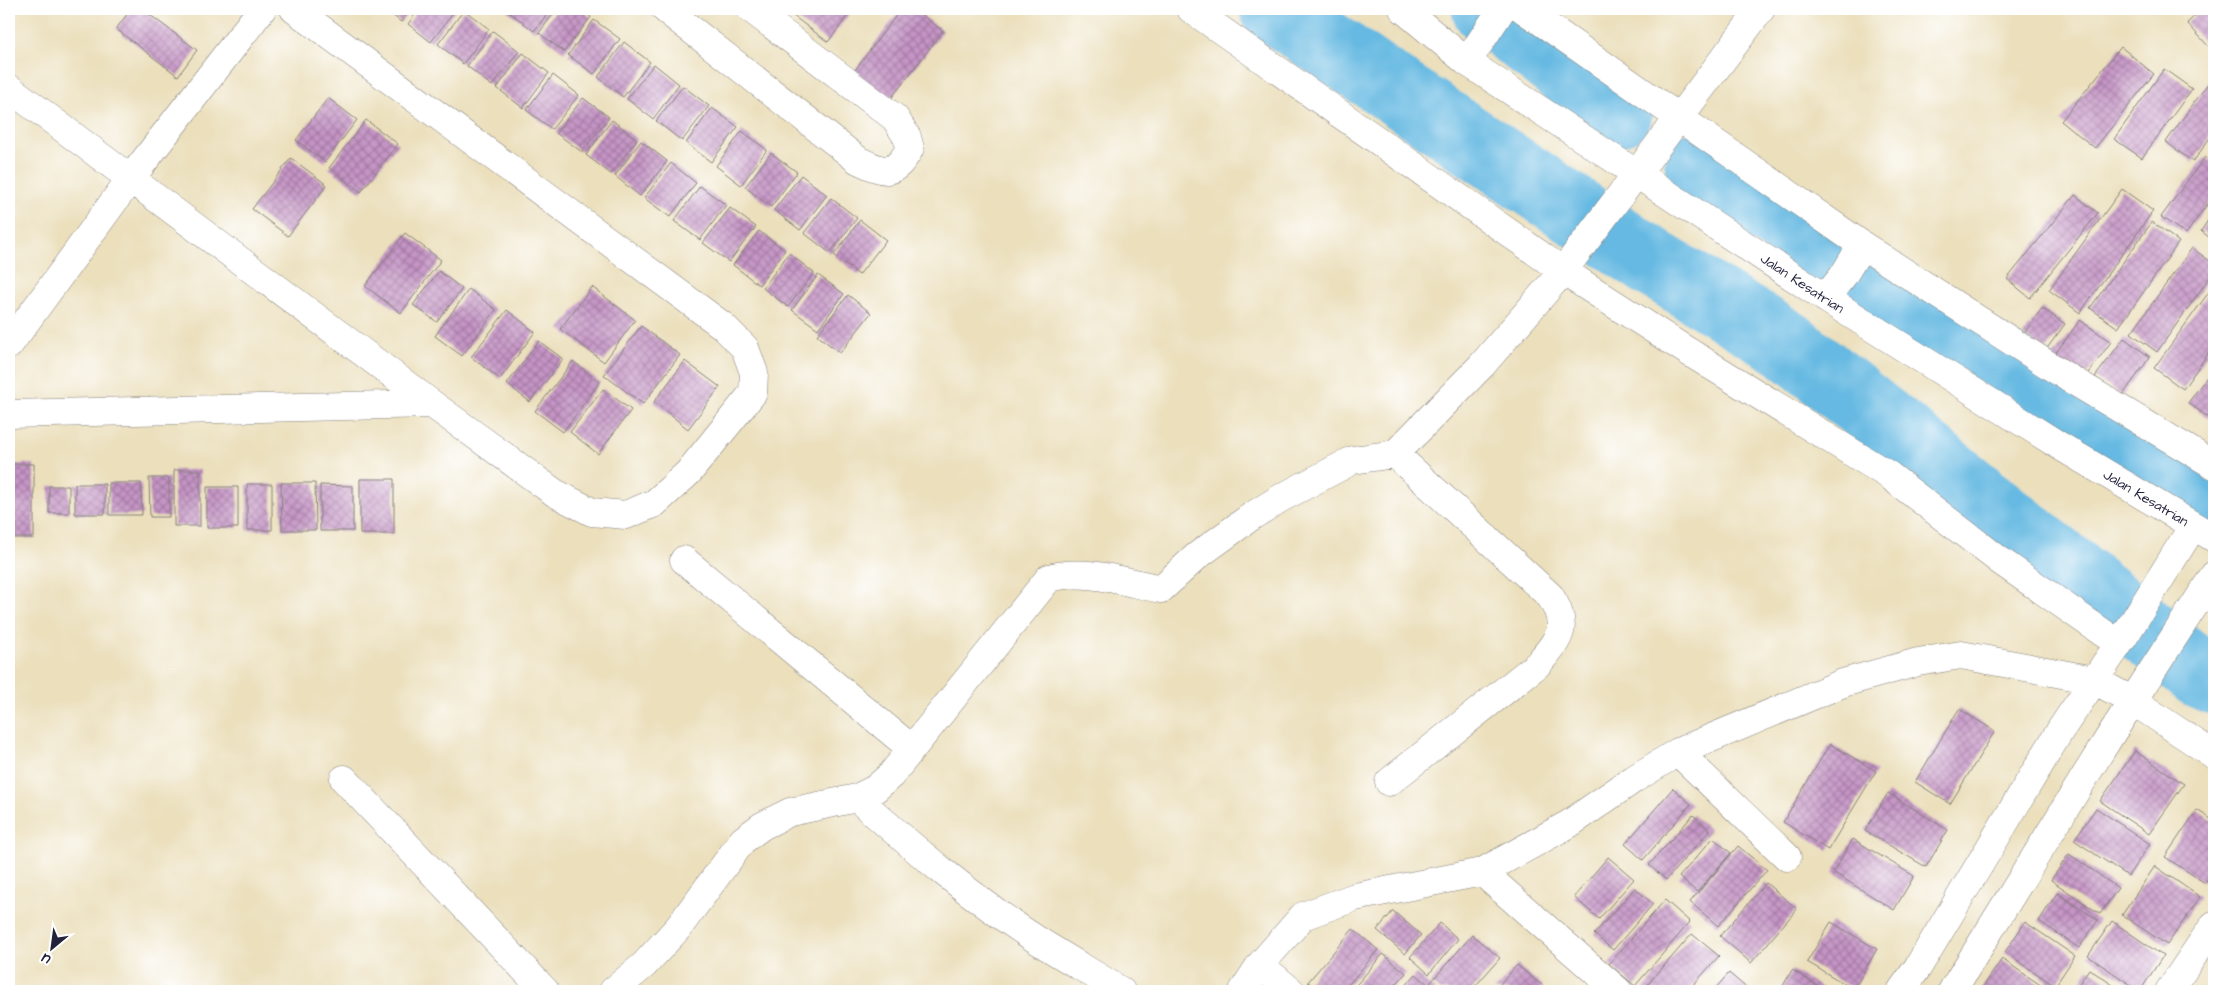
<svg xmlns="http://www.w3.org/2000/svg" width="2223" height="1000" font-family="'Architects Daughter',sans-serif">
	<defs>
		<pattern id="building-cross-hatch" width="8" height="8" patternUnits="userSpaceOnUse" patternTransform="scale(1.25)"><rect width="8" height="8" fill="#c594c5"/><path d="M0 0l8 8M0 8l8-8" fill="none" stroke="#a078a1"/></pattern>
	</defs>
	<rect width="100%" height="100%" fill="#fff"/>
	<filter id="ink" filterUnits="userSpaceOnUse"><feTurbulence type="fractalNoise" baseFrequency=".02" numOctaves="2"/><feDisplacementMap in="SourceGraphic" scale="10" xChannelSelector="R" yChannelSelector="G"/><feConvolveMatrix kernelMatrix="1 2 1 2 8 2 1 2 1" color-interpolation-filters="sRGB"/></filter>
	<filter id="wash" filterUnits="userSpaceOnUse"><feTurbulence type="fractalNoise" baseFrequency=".0096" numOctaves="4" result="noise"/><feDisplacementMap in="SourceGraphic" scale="20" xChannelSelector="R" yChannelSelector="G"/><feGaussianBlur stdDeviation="1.12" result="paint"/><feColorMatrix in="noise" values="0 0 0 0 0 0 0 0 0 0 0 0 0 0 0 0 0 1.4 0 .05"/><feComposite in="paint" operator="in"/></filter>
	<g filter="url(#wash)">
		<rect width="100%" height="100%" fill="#ebdfbc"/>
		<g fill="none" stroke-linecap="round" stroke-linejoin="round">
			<!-- river -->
			<path stroke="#66b9e2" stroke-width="69" d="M 1274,9 L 1653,263 L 1787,344 L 2200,674 L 2214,680
				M 1486,9 L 1618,112
				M 1699,164 L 1871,281 L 2214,500"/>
		</g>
		<g id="blocks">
			<!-- building -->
			<path fill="url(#building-cross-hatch)" d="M 131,9 L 142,9 L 197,50 L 178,76 L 116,29 Z
				M 385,9 L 411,9 L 401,22 Z
				M 419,9 L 456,9 L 431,42 L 408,24 Z
				M 510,9 L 551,9 L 534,31 L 508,11 Z
				M 557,9 L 580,9 L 591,17 L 564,52 L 539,33 Z
				M 796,9 L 853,9 L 828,42 L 792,15 Z
				M 901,9 L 914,9 L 943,31 L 889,101 L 852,74 Z
				M 2203,9 L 2214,9 L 2214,44 L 2210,48 L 2187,23 Z
				M 464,10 L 489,29 L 463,64 L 438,44 Z
				M 594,20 L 620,39 L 594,74 L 568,55 Z
				M 493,31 L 519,51 L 492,86 L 467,66 Z
				M 624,42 L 650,62 L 623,97 L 598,77 Z
				M 2121,47 L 2154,74 L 2095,148 L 2061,121 Z
				M 523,53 L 549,73 L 523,108 L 497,88 Z
				M 654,64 L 679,84 L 653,119 L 627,99 Z
				M 2164,69 L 2192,89 L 2142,158 L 2114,139 Z
				M 553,75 L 579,95 L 552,129 L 526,110 Z
				M 2214,75 L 2214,132 L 2193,162 L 2166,142 Z
				M 683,86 L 709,106 L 682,141 L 656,121 Z
				M 328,98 L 357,120 L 325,162 L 296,140 Z
				M 583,98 L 609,117 L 582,152 L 556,133 Z
				M 712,108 L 738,127 L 711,162 L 686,143 Z
				M 366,120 L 398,144 L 361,192 L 329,168 Z
				M 612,120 L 637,139 L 611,174 L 586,155 Z
				M 742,131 L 767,150 L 741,185 L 716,166 Z
				M 641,141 L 667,161 L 640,196 L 615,176 Z
				M 771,153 L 797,172 L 771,207 L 745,187 Z
				M 2205,157 L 2214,164 L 2214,195 L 2186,234 L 2161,217 Z
				M 291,158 L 327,185 L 288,236 L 252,209 Z
				M 671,163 L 696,183 L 670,217 L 644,198 Z
				M 801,175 L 827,195 L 800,230 L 774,210 Z
				M 700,186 L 726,205 L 700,240 L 674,221 Z
				M 2122,189 L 2153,211 L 2080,313 L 2049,290 Z
				M 2075,195 L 2098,213 L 2030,298 L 2007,279 Z
				M 831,198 L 857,218 L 830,253 L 804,233 Z
				M 730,208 L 756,227 L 729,262 L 703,243 Z
				M 2214,211 L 2214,241 L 2201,231 Z
				M 860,220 L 886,240 L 859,275 L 834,255 Z
				M 2152,222 L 2179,242 L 2118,328 L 2090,308 Z
				M 759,231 L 785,250 L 759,285 L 733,265 Z
				M 405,233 L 441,260 L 401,313 L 365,286 Z
				M 2192,248 L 2214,264 L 2214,271 L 2157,352 L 2131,333 Z
				M 789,253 L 814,273 L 788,307 L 763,288 Z
				M 439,271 L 462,289 L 437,322 L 413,305 Z
				M 818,275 L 844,294 L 818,329 L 792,310 Z
				M 2214,285 L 2214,345 L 2183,389 L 2154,368 Z
				M 592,287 L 635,320 L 604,362 L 560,329 Z
				M 469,289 L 496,310 L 462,356 L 435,336 Z
				M 848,295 L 871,313 L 840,353 L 817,335 Z
				M 2042,308 L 2065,324 L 2045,351 L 2023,335 Z
				M 507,310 L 535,332 L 500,379 L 471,357 Z
				M 2080,320 L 2111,342 L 2083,380 L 2052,358 Z
				M 641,326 L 680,355 L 643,404 L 604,375 Z
				M 2124,338 L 2150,357 L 2122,396 L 2095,377 Z
				M 539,341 L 563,359 L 530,402 L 507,384 Z
				M 573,361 L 600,382 L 563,432 L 535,411 Z
				M 685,361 L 720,387 L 688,429 L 654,402 Z
				M 2214,367 L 2214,421 L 2188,403 Z
				M 603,389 L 631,410 L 598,454 L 570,432 Z
				M 9,464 L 34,464 L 34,538 L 9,538 Z
				M 174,470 L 200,470 L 200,526 L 174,526 Z
				M 149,478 L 169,478 L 169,517 L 150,517 Z
				M 360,479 L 394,479 L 394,534 L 360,534 Z
				M 109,483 L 141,483 L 142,515 L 109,515 Z
				M 281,483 L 315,483 L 316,530 L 282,530 Z
				M 75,484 L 105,484 L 105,514 L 75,514 Z
				M 247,484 L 272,484 L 272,530 L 247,530 Z
				M 320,485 L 353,486 L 353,531 L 320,531 Z
				M 49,486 L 69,486 L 69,513 L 49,513 Z
				M 207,487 L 238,487 L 238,528 L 207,528 Z
				M 1959,709 L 1995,731 L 1950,804 L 1915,782 Z
				M 1830,744 L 1876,771 L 1828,850 L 1783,822 Z
				M 2135,751 L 2184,784 L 2149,834 L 2100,801 Z
				M 1673,788 L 1691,804 L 1643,860 L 1625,844 Z
				M 1888,793 L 1948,830 L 1926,867 L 1865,831 Z
				M 2096,808 L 2150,844 L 2128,876 L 2074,840 Z
				M 2197,810 L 2214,821 L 2214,869 L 2205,883 L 2165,857 Z
				M 1693,815 L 1710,830 L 1666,880 L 1649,865 Z
				M 1713,838 L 1731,853 L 1697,892 L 1679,877 Z
				M 1853,839 L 1914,876 L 1894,910 L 1833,872 Z
				M 1738,846 L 1767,870 L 1718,926 L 1690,902 Z
				M 2069,854 L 2118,888 L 2100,914 L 2051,880 Z
				M 1608,857 L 1634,879 L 1599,919 L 1574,897 Z
				M 2155,866 L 2200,897 L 2167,945 L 2122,915 Z
				M 1766,883 L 1797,909 L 1751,963 L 1720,936 Z
				M 1635,888 L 1653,904 L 1613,950 L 1594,934 Z
				M 2057,893 L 2098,920 L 2079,948 L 2039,921 Z
				M 1665,900 L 1690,922 L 1635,986 L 1609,964 Z
				M 1393,911 L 1421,935 L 1405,954 L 1377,930 Z
				M 2112,921 L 2163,956 L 2140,991 L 2088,956 Z
				M 1831,922 L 1877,949 L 1854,989 L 1807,962 Z
				M 2025,922 L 2075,956 L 2055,986 L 2005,952 Z
				M 1440,923 L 1458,939 L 1429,974 L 1410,957 Z
				M 1353,929 L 1378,950 L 1343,991 L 1319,991 L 1308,982 Z
				M 1692,934 L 1719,956 L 1688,991 L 1642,991 Z
				M 1472,935 L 1500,958 L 1471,991 L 1441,991 L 1430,983 Z
				M 1383,954 L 1406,973 L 1390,991 L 1351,991 Z
				M 2002,959 L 2048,990 L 2046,991 L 1980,991 Z
				M 1517,965 L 1543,986 L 1538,991 L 1494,991 Z
				M 2089,969 L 2122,991 L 2074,991 Z
				M 1792,970 L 1822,988 L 1820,991 L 1780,991 Z
				M 1729,973 L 1750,991 L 1713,991 Z
				M 1416,974 L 1436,991 L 1401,991 Z"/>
		</g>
	</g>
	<g filter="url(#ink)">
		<use href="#blocks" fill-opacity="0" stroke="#86807c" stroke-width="1"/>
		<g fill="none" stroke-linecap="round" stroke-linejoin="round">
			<!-- minor casing -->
			<g stroke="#86807c" stroke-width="29">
				<path id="minor" d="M 665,9 L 858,160 C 885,173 894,177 910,148 L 907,137 L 895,118 L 751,9
					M 1191,9 L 1563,271 L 1684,349 L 1890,476 L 1999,560 L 2119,644
					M 1523,9 L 1862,245 L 2067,377 L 2214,465
					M 1467,62 L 1502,9
					M 9,88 L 432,404 L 555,493 L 592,512 L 626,515 L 655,503 L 688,473 L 753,393 L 754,373 L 745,348 L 723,326 L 294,9
					M 1825,298 L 1843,276 L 1862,245
					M 9,345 L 131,178 L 262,9
					M 9,414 L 432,404
					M 684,560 L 912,749
					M 1678,752 L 1787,857
					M 344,779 L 545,991
					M 1389,782 L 1537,665 C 1559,639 1571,628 1550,596 L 1395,454
					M 857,798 C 913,848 971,897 1034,938 C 1062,956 1092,973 1121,991
					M 1482,872 L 1618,991
					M 1260,965 L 1291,991
					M 613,991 L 644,965 L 678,928 L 743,840 L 762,826 L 790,812 L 857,798 L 875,789 L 891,775 L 1049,578 C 1085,568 1125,582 1161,589 L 1197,556 L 1252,516 L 1281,498 L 1353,460 L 1395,454 L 1482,365 L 1563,271 L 1761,9
					M 1243,991 L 1260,965 L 1303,916 L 1355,897 L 1482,872 L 1569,824 L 1634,779 L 1678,752 L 1843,683 L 1918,662 L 1961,655 L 2094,680 L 2133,701 L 2214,755
					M 1901,991 L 1918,967 L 2061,729 L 2127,632 L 2193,526
					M 1952,991 L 2110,736 L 2214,575
					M 2169,991 L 2214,925"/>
			</g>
			<!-- tertiary casing -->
			<g stroke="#86807c" stroke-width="29">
				<g id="tertiary">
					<path id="s1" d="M 1403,9 L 1467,62 L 1825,298 L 2060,446 L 2214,538"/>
				</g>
			</g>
			<!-- minor -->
			<use href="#minor" stroke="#fff" stroke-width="28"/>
			<!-- tertiary -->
			<use href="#tertiary" stroke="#fff" stroke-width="28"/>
		</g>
	</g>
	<g text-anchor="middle" stroke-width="4" stroke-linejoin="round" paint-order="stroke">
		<!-- street labels -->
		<g font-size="14" fill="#22223b" stroke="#fff">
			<text dy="5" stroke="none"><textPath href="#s1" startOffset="485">Jalan Kesatrian</textPath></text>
			<text dy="5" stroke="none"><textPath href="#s1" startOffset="890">Jalan Kesatrian</textPath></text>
		</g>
	</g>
	<!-- margin -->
	<rect width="2223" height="1000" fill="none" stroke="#fff" stroke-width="30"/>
	<!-- north arrow -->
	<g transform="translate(52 948) rotate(209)" stroke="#ffffff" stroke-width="4" paint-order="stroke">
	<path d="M0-4L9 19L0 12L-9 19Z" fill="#22223b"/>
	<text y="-8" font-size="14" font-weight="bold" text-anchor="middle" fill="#22223b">U</text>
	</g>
</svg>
